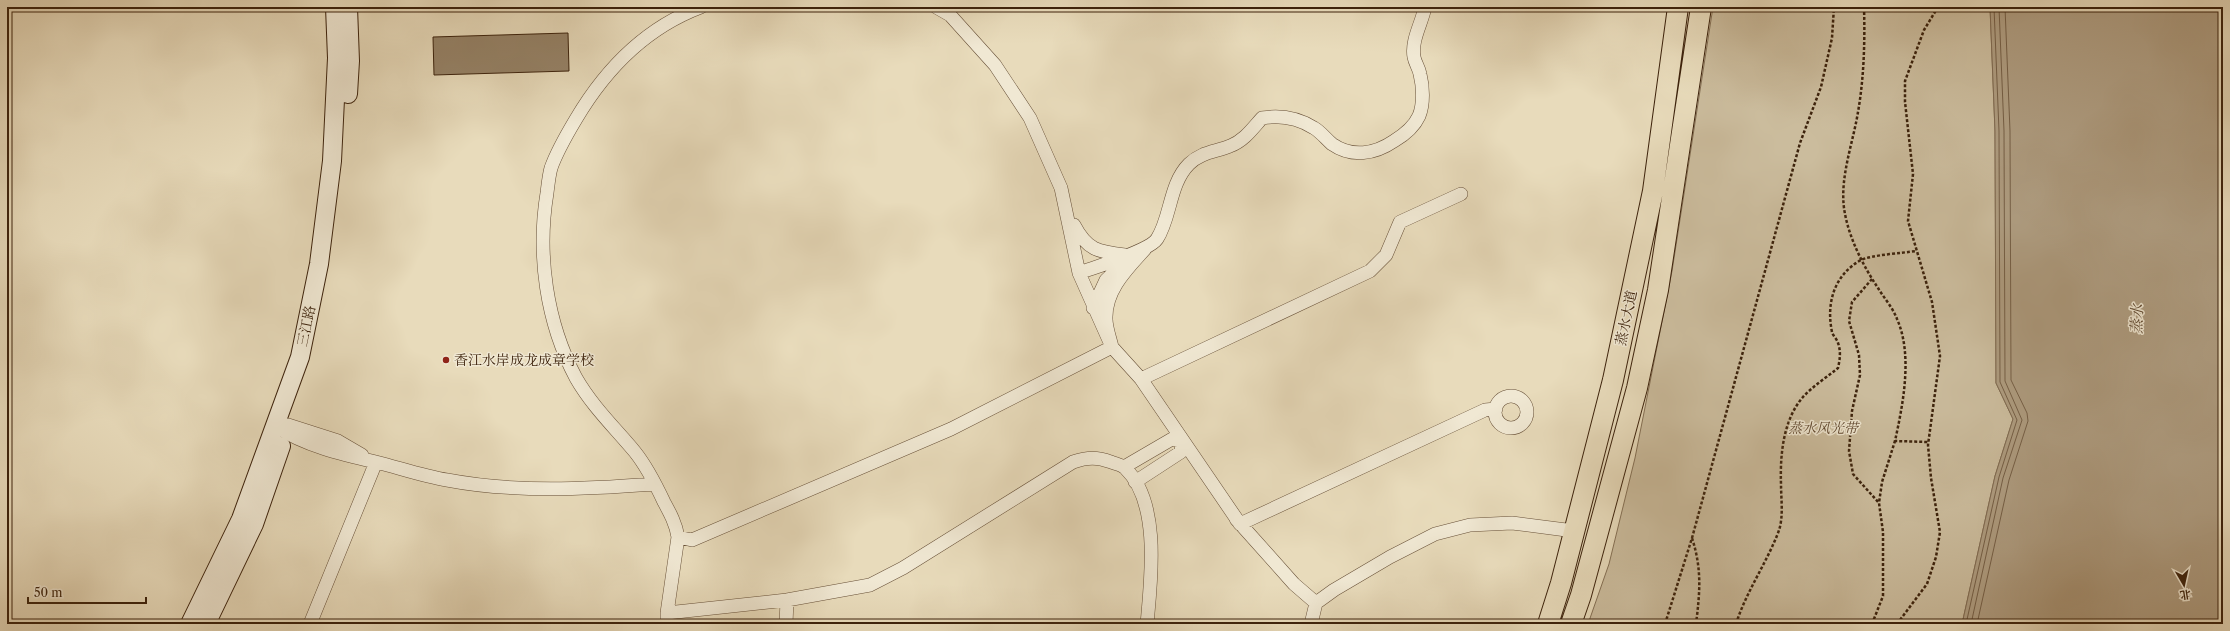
<svg xmlns="http://www.w3.org/2000/svg" width="2230" height="631" font-family="'Libre Caslon Text','Noto Serif SC',serif">
	<rect width="100%" height="100%" fill="#e8dbbb"/>
	<filter id="stains"><feTurbulence type="fractalNoise" baseFrequency=".005" numOctaves="4"/><feColorMatrix values="0 0 0 0 .2 0 0 0 0 .09 0 0 0 0 .02 0 0 0 .5 -.17"/></filter>
	<radialGradient id="worn" r=".72"><stop offset=".6" stop-color="#630" stop-opacity="0"/><stop offset="1" stop-color="#630" stop-opacity=".3"/></radialGradient>
	<!-- green -->
	<path fill="#cbbc9d" stroke="#846f54" d="M 1713,7 L 1990,7 L 1995,131 L 1996,383 L 2013,419 L 1995,476 L 1962,624 L 1588,624 L 1609,564 L 1635,458 L 1672,271 Z"/>
	<!-- water -->
	<path fill="#ae9c80" stroke="#806b52" d="M 1990,7 L 2223,7 L 2223,624 L 1962,624 L 1995,476 L 2013,419 L 1996,383 L 1995,131 Z"/>
	<g fill="none" stroke-linecap="round" stroke-linejoin="round">
		<!-- shore -->
		<path stroke="#755f46" stroke-width="1" d="M 1966,624 L 1999,477 L 2017,420 L 2000,382 L 1999,131 L 1994,7
			M 1971,624 L 2003,478 L 2022,420 L 2005,381 L 2004,131 L 1999,7
			M 1977,624 L 2009,480 L 2028,421 L 2027,413 L 2011,380 L 2010,131 L 2005,7"/>
	</g>
	<!-- building -->
	<path fill="#958267" stroke="#3c220c" d="M 568,33 L 569,71 L 434,75 L 433,37 Z"/>
	<g fill="none" stroke-linecap="round" stroke-linejoin="round">
		<!-- minor casing -->
		<g stroke="#675038" stroke-width="14">
			<path id="minor" d="M 936,7 L 950,15 L 995,65 L 1030,118 L 1061,188 L 1079,273 L 1112,347 L 1141,379 L 1240,524 L 1485,410 L 1496,409
				M 1074,225 C 1087,250 1098,252 1125,255
				M 1079,273 C 1095,267 1149,251 1157,239 C 1171,218 1169,184 1189,164 C 1201,152 1216,152 1230,146 C 1244,141 1253,128 1262,118 C 1280,115 1298,118 1314,128 C 1321,132 1326,139 1332,144 C 1352,158 1375,154 1394,141 C 1404,135 1414,127 1419,116 C 1424,104 1423,86 1420,74 C 1419,68 1415,63 1414,57 C 1411,40 1422,23 1425,7
				M 1093,308 L 1106,280 L 1128,259
				M 1141,379 L 1370,271 L 1386,255 L 1400,222 L 1461,194
				M1495 412a16 16 0 1 1 32 0a16 16 0 1 1-32 0Z
				M 282,425 L 288,425 L 338,441 L 362,455
				M 275,426 C 306,446 341,454 376,462 C 400,468 423,476 447,480 C 515,493 587,489 655,484
				M 1124,467 L 1172,439 L 1182,441 L 1181,452 L 1135,482
				M 1236,519 L 1294,584 L 1316,603
				M 678,537 L 692,540 L 951,429 L 1112,347 C 1110,338 1106,328 1106,319 C 1105,290 1127,269 1145,249
				M 667,613 L 787,600 L 870,585 L 903,568 L 1073,462 C 1088,457 1097,457 1111,462 C 1116,464 1122,465 1125,468 C 1161,502 1151,580 1147,624
				M 310,624 L 376,462
				M 667,624 L 667,613 L 678,537 C 676,524 670,513 664,502 C 656,485 647,467 635,452 C 615,428 592,406 576,378 C 546,322 537,254 547,193 C 548,185 549,175 551,168 C 557,151 567,134 576,119 C 605,70 645,28 701,7
				M 786,624 L 787,600
				M 1311,624 L 1316,603 L 1334,590 L 1390,557 L 1435,534 L 1470,525 L 1512,523 L 1574,531"/>
		</g>
		<!-- secondary casing -->
		<g stroke="#3c220c" stroke-width="20">
			<path id="secondary" d="M 348,94 L 350,61 L 348,7
				M 190,624 L 241,519 L 300,357 L 319,264 L 332,161 L 337,58 L 335,7
				M 206,624 L 254,524 L 281,446"/>
		</g>
		<!-- primary casing -->
		<g stroke="#3c220c" stroke-width="22">
			<path id="primary" d="M 1548,624 L 1561,583 L 1613,380 L 1653,191 L 1678,7
				M 1571,624 L 1581,595 L 1637,388 L 1658,290 L 1701,7"/>
		</g>
		<!-- path -->
		<path stroke="#3c220c" stroke-width="2.5" stroke-dasharray="3 2" stroke-linecap="butt" d="M 1864,7 C 1865,41 1864,78 1858,112 C 1853,143 1840,176 1844,208 C 1848,236 1862,264 1878,288 C 1884,298 1893,308 1897,319 C 1913,355 1903,404 1895,441 L 1928,442
			M 1872,279 L 1852,302 L 1849,321 L 1859,355 L 1860,375 L 1852,411 L 1849,451 L 1853,474 L 1879,503
			M 1692,538 C 1702,569 1700,592 1696,624
			M 1665,624 L 1692,538 L 1800,143 L 1821,87 L 1832,38 L 1834,7
			M 1736,624 C 1746,592 1766,564 1778,533 C 1784,518 1781,500 1781,484 C 1780,455 1783,420 1803,397 C 1813,386 1827,377 1838,368 C 1840,359 1841,351 1838,343 C 1837,339 1833,336 1832,332 C 1826,303 1834,275 1861,260 C 1871,255 1903,253 1916,251
			M 1872,624 L 1883,596 L 1883,532 L 1879,503 L 1882,482 L 1895,441
			M 1897,624 L 1927,584 L 1936,557 L 1940,532 L 1931,478 L 1928,445 L 1940,356 L 1932,302 L 1908,221 L 1913,174 L 1905,102 L 1905,81 L 1924,30 L 1938,7"/>
		<!-- minor -->
		<use href="#minor" stroke="#f0e8d3" stroke-width="13"/>
		<!-- secondary -->
		<use href="#secondary" stroke="#f0e8d3" stroke-width="18"/>
		<!-- primary -->
		<use href="#primary" stroke="#e8dbbb" stroke-width="20"/>
	</g>
	<!-- markers -->
	<circle fill="#8f2418" stroke="#f0e8d3" stroke-width="1.5" cx="446" cy="360" r="4"/>
	<g text-anchor="middle" stroke-width="3" stroke-linejoin="round" paint-order="stroke">
		<!-- street labels -->
		<g font-size="14" fill="#3c220c" stroke="#f0e8d3">
			<text transform="translate(1626 318) rotate(-78)" y="5">蒸水大道</text>
			<text transform="translate(306 326) rotate(-78)" y="5">三江路</text>
		</g>
		<!-- poi labels -->
		<g font-size="14" fill="#3c220c" stroke="#f0e8d3" text-anchor="start">
			<text x="454" y="365">香江水岸成龙成章学校</text>
		</g>
		<!-- park labels -->
		<g font-size="14" font-style="italic" fill="#604830" stroke="#f0e8d3">
			<text x="1823" y="433">蒸水风光带</text>
		</g>
		<!-- water labels -->
		<g font-size="15" font-style="italic" fill="#5e472f" stroke="#f0e8d3">
			<text transform="translate(2137 319) rotate(-88)" y="5">蒸水</text>
		</g>
	</g>
	<!-- margin -->
	<rect width="2230" height="631" fill="none" stroke="#e8dbbb" stroke-width="24"/>
	<rect x="8" y="8" width="2214" height="615" fill="none" stroke="#3c220c" stroke-width="2"/>
	<rect x="12" y="12" width="2206" height="607" fill="none" stroke="#3c220c"/>
	<!-- north arrow -->
	<g transform="translate(2184 585) rotate(171)" stroke="#f0e8d3" stroke-width="3" paint-order="stroke">
	<path d="M0-3L7 15L0 10L-7 15Z" fill="#3c220c"/>
	<text y="-6" font-size="11" font-weight="bold" text-anchor="middle" fill="#3c220c">北</text>
	</g>
	<!-- scale -->
	<path d="M28 597v6h118v-6" fill="none" stroke="#3c220c" stroke-width="2"/>
	<text x="34" y="597" font-size="12" fill="#3c220c" stroke="#f0e8d3" stroke-width="3" paint-order="stroke">50 m</text>
	<rect width="100%" height="100%" filter="url(#stains)"/>
	<rect width="100%" height="100%" fill="url(#worn)"/>
</svg>
